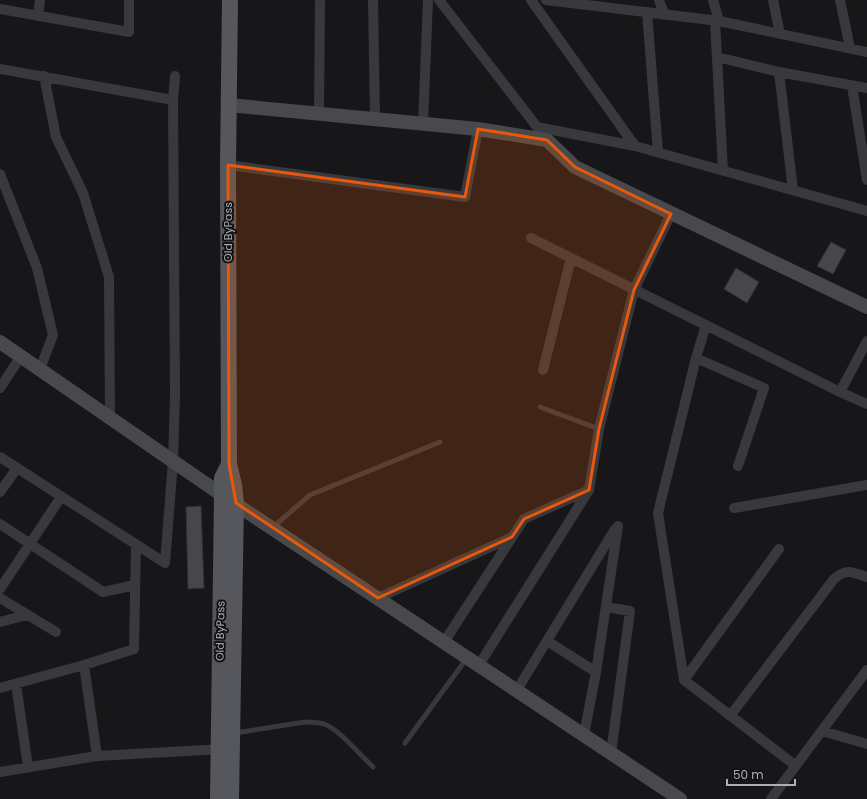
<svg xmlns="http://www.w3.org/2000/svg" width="867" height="799" font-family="Poppins,sans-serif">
	<rect width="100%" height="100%" fill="#171719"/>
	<!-- building -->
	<path fill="#46474b" stroke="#313135" d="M 831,242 L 846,250 L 833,274 L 817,266 Z
		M 736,268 L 759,282 L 747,303 L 724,289 Z
		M 201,506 L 204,588 L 188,589 L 186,507 Z"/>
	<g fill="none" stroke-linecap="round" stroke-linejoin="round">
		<!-- lane -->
		<path stroke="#39393d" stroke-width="5" d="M 540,407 L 599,429
			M 273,527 L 310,495 L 440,442
			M 235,733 L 305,722 C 311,722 317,722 324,724 C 339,729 360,755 373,767
			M 405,743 L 467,658"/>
		<!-- street -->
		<path stroke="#39393d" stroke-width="10" d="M 373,0 L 375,119
			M 439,0 L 541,132
			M 531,0 L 635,146
			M 546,0 L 719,21 L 867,52
			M 659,0 L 664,14
			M 713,0 L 719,21
			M 773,0 L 780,34
			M 840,0 L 850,48
			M 0,9 L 129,32 L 129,0
			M 647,12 L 658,152
			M 38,16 L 40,0
			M 715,21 L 723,170
			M 717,57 L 779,72 L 867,88
			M 0,69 L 173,100 L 175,76
			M 779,72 L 793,190
			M 44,76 L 56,137 L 83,193 L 109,277 L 110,417
			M 852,86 L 867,180
			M 319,113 L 320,0
			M 423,124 L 428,0
			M 537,127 L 635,146 L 867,211
			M 228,165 L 465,197 L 478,129
			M 0,174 L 37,268 L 53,335 L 40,369
			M 531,238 L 840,392 L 867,404
			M 696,358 L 764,388 L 738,466
			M 543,370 L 571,258
			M 0,388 L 21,356
			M 840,392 L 867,341
			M 0,457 L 165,563 L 173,461 L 175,395 L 173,100
			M 0,492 L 17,468
			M 734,508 L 867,485
			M 0,524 L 103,592 L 135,585
			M 779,549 L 684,680 L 796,766
			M 0,589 L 61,497
			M 0,598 L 56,632
			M 378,598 L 512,537
			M 606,607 L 630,611 L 611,753
			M 0,622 L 27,615
			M 547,641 L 596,672
			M 444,642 L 524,519 L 589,490
			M 84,665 L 97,756
			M 479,665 L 589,490 L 599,429 L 634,290 L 671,214
			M 684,680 L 658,513 L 696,358 L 706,325
			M 16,684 L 28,767
			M 0,688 L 84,665 L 134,649 L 136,545
			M 517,690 L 615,529
			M 730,716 L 834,579 C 847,568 852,572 867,577
			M 822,731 L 867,744
			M 584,735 L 596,672 L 618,526
			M 0,772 L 97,756 L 224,749
			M 771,799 L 867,670"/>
		<!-- secondary -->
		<path stroke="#47494d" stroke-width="14" d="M 229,105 L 478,129 L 547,140 L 575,167 L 867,307
			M 0,342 L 222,495 L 680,799"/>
		<!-- primary -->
		<path stroke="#55575c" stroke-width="16" d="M 230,0 L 228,165 L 229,464 L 234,485 L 236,503 L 231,799
			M 218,799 L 222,495 L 222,478 L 229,464"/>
	</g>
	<!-- marked area -->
	<path fill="#e8590c" fill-opacity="0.2" stroke="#e8590c" stroke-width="3" stroke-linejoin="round" d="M 478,129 L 547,140 L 575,167 L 671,214 L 634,290 L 599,429 L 589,490 L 524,519 L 512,537 L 378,598 L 236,503 L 229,464 L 228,165 L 465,197 Z"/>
	<g text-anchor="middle" stroke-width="4" stroke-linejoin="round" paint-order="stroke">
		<!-- street labels -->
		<g font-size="11" fill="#abafb7" stroke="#121214">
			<text transform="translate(228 232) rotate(-90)" y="4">Old ByPass</text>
			<text transform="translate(220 631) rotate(-89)" y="4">Old ByPass</text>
		</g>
	</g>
	<!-- scale -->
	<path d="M727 779v6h68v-6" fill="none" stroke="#abafb7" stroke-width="2"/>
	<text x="733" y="779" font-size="12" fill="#abafb7" stroke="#121214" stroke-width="3" paint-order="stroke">50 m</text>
</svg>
